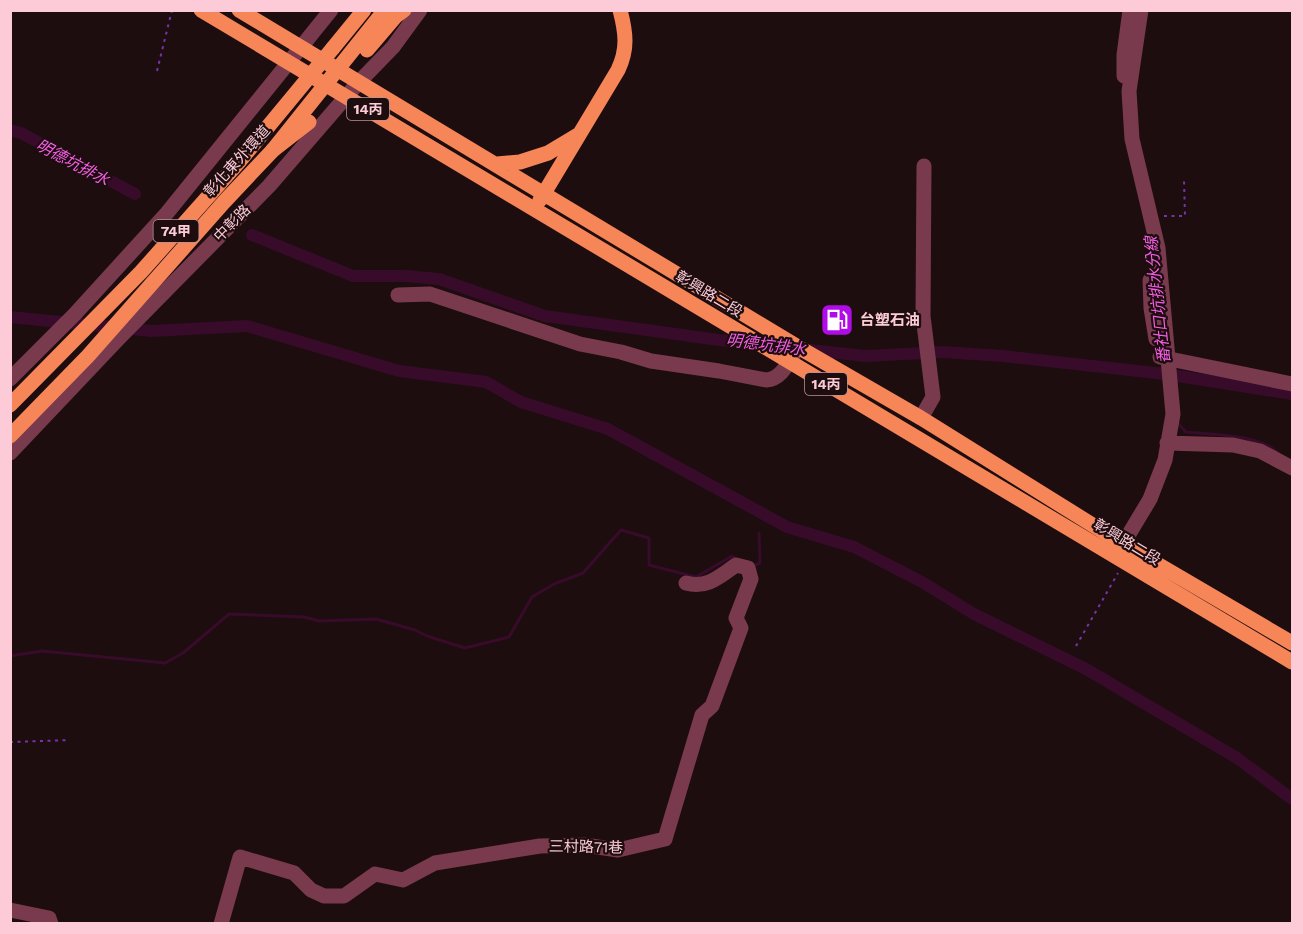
<svg xmlns="http://www.w3.org/2000/svg" width="1303" height="934" font-family="'Work Sans','Noto Sans TC',sans-serif">
	<rect width="100%" height="100%" fill="#1d0d0f"/>
	<g fill="none" stroke-linecap="round" stroke-linejoin="round">
		<!-- stream -->
		<path stroke="#380b2b" stroke-width="3" d="M 1176,421 L 1186,432 C 1212,435 1259,434 1278,453
			M 753,566 L 760,563 L 759,533
			M 10,656 L 42,651 L 165,663 L 183,653 L 229,614 L 304,617 L 319,621 L 376,619 L 415,630 L 427,636 L 465,648 L 509,637 L 532,597 L 554,584 L 583,573 L 621,530 L 649,538 L 649,565 L 696,577 L 732,556 L 737,559"/>
		<!-- canal -->
		<path stroke="#380b2b" stroke-width="12" d="M 10,130 L 21,133 L 135,194
			M 252,235 L 353,276 L 405,276 L 439,279 L 545,316 L 719,340 L 865,356 L 944,352 L 1003,356 L 1165,374 L 1292,394
			M 10,317 L 152,331 L 247,326 L 399,371 L 486,382 L 521,402 L 608,429 L 787,527 L 854,547 L 922,582 L 974,614 L 1086,669 L 1237,758 L 1292,799"/>
		<!-- path -->
		<path stroke="#7933a8" stroke-width="2" stroke-dasharray="3 4.5" stroke-linecap="butt" d="M 157,71 L 172,10
			M 1164,216 L 1185,216 L 1184,180
			M 1076,646 L 1118,573
			M 10,742 L 70,740"/>
		<!-- minor -->
		<path stroke="#793a4e" stroke-width="15" d="M 1124,76 L 1124,55 L 1130,10
			M 1150,280 L 1151,308 L 1156,339
			M 398,295 L 430,294 L 580,344 L 621,352 L 651,361 L 719,371 L 766,380 C 783,379 789,360 798,347
			M 1160,357 L 1292,384
			M 10,379 L 75,314 L 167,213 L 331,10
			M 921,418 L 933,397 L 923,316 L 924,166
			M 1167,443 L 1233,445 L 1260,451 L 1292,468
			M 10,453 L 118,339 L 269,186 L 358,83 L 393,47 L 420,10
			M 1119,555 L 1123,544 L 1150,499 L 1165,460 L 1173,414 L 1158,248 L 1132,139 L 1129,91 L 1141,10
			M 10,910 L 49,918 L 51,924
			M 221,924 L 240,857 L 294,873 L 311,890 L 324,896 L 344,896 L 375,874 L 403,880 L 435,863 L 540,846 L 584,845 L 618,850 L 665,839 L 702,715 L 712,706 L 741,628 L 736,618 L 751,579 L 748,568 L 736,565 C 720,576 707,589 686,583"/>
		<!-- major -->
		<path stroke="#f68558" stroke-width="15" d="M 201,10 L 1292,662
			M 239,10 L 798,347 L 921,418 L 1123,544 L 1292,643
			M 333,48 L 364,10
			M 497,164 L 520,162 L 548,153 L 578,135
			M 540,200 L 618,70 C 628,49 626,33 620,10
			M 10,436 L 88,356 L 224,202 L 273,150 L 309,122"/>
		<!-- major-bridge -->
		<path stroke="#f68558" stroke-width="15" d="M 367,50 L 396,16 L 404,10
			M 273,150 L 385,10
			M 10,405 L 141,272 L 238,163 L 333,48"/>
	</g>
	<!-- icons -->
	<defs>
		<g id="fuel-square" transform="scale(1.725)"><rect x="-9" y="-9" width="18" height="18" rx="4" fill="#b10ce7" stroke="#1d0d0f"/><path d="M-5.5-6h7V0h2V4h1.3V-2.5L3-4.5l.8-.8L6-3V5H2.5V1h-1V6h-7ZM-4.2-4.7v3.2H.2V-4.7Z" fill="#fff"/></g>
	</defs>
	<g fill-rule="evenodd">
		<use href="#fuel-square" x="837" y="320"/>
	</g>
	<g text-anchor="middle" stroke-width="4.5" stroke-linejoin="round" paint-order="stroke">
		<!-- shield labels -->
		<g fill="#1d0d0f" stroke="#b9929b" stroke-width="1.5">
			<rect x="347" y="98" width="42" height="22" rx="4.5"/>
			<rect x="153.5" y="220" width="45" height="22" rx="4.5"/>
			<rect x="805" y="373" width="42" height="22" rx="4.5"/>
		</g>
		<g font-size="14" font-weight="bold" fill="#fccbd7">
			<text x="368" y="114">14丙</text>
			<text x="176" y="236">74甲</text>
			<text x="826" y="389">14丙</text>
		</g>
		<!-- street labels -->
		<g font-size="15" fill="#fccbd7" stroke="#1d0d0f">
			<text transform="translate(237 161) rotate(-48)" y="5">彰化東外環道</text>
			<text transform="translate(232 223) rotate(-45)" y="5">中彰路</text>
			<text transform="translate(709 294) rotate(31)" y="5">彰興路二段</text>
			<text transform="translate(1127 542) rotate(31)" y="5">彰興路二段</text>
			<text transform="translate(586 847) rotate(1)" y="5">三村路71巷</text>
		</g>
		<!-- poi labels -->
		<g font-size="15" font-weight="bold" fill="#fccbd7" stroke="#1d0d0f" text-anchor="start">
			<text x="860" y="325">台塑石油</text>
		</g>
		<!-- water labels -->
		<g font-size="16" font-style="italic" fill="#f65fe5" stroke="#1d0d0f">
			<text transform="translate(73 162) rotate(28)" y="6">明德坑排水</text>
			<text transform="translate(1157 300) rotate(-96)" y="6">番社口坑排水分線</text>
			<text transform="translate(766 344) rotate(7)" y="6">明德坑排水</text>
		</g>
	</g>
	<!-- border -->
	<rect width="1303" height="934" fill="none" stroke="#fccbd7" stroke-width="24"/>
</svg>
